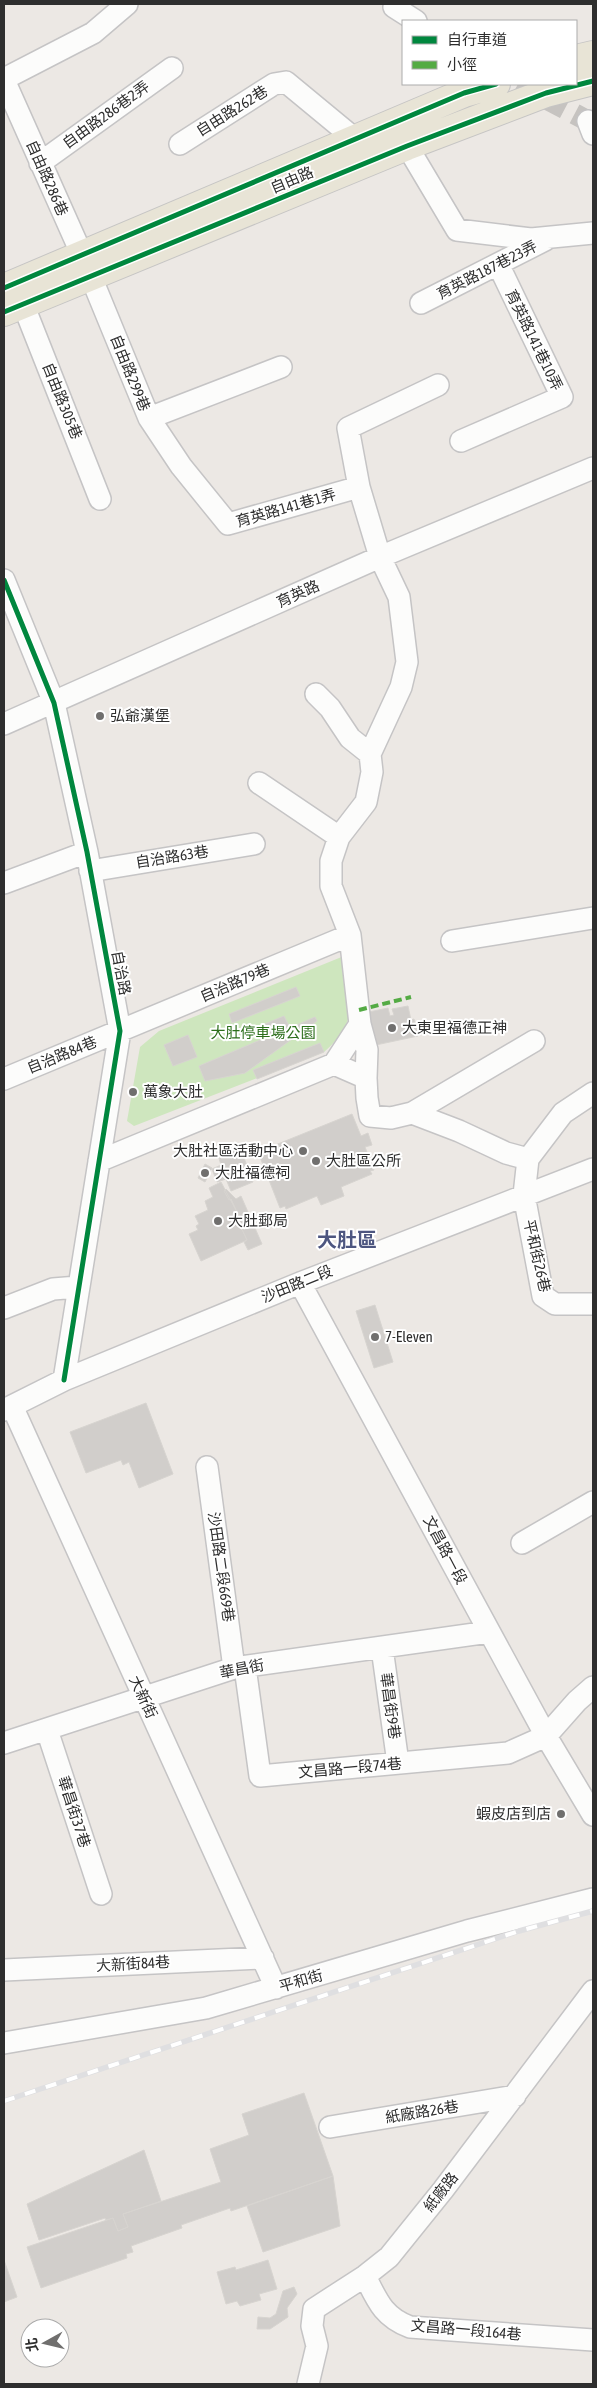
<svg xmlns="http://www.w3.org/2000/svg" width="597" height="2388" font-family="'Asap Condensed','Noto Sans TC',sans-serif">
	<rect width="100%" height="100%" fill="#ece8e4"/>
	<!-- green -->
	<path fill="#cee6be" d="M 344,956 C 350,999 361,1020 324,1052 L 134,1126 L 127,1121 L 140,1047 L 159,1031 Z"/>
	<!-- building -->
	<path fill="#d1cecb" stroke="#d7d4d0" d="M 296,987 L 300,996 L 232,1023 L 229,1014 Z
		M 408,1006 L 411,1020 L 414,1019 L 418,1036 L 371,1046 L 364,1013 L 388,1008 L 390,1016 L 394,1015 L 392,1009 Z
		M 284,1016 L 290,1028 L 315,1017 L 317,1021 L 245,1073 L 205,1081 L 199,1066 L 265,1038 L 260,1026 Z
		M 188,1035 L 197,1057 L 173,1066 L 164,1045 Z
		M 320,1043 L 324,1052 L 257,1079 L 253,1070 Z
		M 352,1114 L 361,1136 L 368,1133 L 372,1145 L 365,1147 L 374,1170 L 370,1171 L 372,1174 L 341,1187 L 344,1196 L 321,1205 L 317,1196 L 286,1209 L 285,1206 L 280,1208 L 258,1152 Z
		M 240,1147 L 253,1182 L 231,1191 L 226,1179 L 217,1182 L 212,1169 L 221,1165 L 218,1155 Z
		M 205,1164 L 212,1168 L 205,1182 L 198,1178 Z
		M 221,1182 L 239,1216 L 236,1217 L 247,1240 L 201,1261 L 189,1234 L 198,1230 L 196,1226 L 199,1224 L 195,1216 L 208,1210 L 205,1201 L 213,1197 L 209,1188 Z
		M 226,1189 L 236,1199 L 241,1196 L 262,1244 L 248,1250 L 244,1242 L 247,1240 L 236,1217 L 239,1216 L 231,1199 L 229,1200 L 224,1191 Z
		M 375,1305 L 393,1362 L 374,1368 L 356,1311 Z
		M 146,1403 L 173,1474 L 139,1488 L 129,1462 L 123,1465 L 121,1460 L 86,1473 L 70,1432 Z
		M 304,2093 L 333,2176 L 231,2211 L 230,2208 L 181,2225 L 182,2228 L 131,2246 L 133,2252 L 126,2254 L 127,2258 L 41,2288 L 27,2247 L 113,2218 L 118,2231 L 128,2227 L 123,2214 L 221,2182 L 210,2149 L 249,2135 L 242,2114 Z
		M 144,2150 L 161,2201 L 123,2214 L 128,2227 L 118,2231 L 113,2218 L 106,2220 L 105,2218 L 39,2240 L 27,2204 Z
		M 333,2176 L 340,2226 L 263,2252 L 247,2206 Z
		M 4,2260 L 17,2297 L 4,2302 Z
		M 268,2260 L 277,2289 L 259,2294 L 261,2300 L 240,2306 L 237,2301 L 226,2304 L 217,2272 L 235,2267 L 236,2270 Z
		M 294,2287 L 297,2294 L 287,2308 L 288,2317 L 270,2329 L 257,2329 L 258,2317 L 270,2318 L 276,2314 L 283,2291 Z"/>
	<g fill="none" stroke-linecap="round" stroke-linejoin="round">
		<!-- minor-tunnel -->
		<path stroke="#c6c3c0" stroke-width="21" stroke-dasharray="21 11" stroke-linecap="butt" d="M 518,84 L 588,121"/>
		<!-- minor casing -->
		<g stroke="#c5c4c5" stroke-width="24">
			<path id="minor" d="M 394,7 L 416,21
				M 4,79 L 93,33 L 127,4
				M 4,80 L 82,255 L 149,418 L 181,466 L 228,524 L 359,487
				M 588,121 L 593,134
				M 180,144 L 274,84 L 286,82 L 355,139
				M 407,146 L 457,230 L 531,239 L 593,233
				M 40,163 L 172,68
				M 421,303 L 545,240
				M 23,304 L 100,499
				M 438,385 L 348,428 L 359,487 L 380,557 L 399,597 L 407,662 L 401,687 L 370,754 L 372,772 L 366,802 L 339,837 L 331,861 L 331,886 L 350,935 L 360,1024 L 334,1064 L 366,1078 L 367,1098 L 370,1116 L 391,1118 L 412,1113 L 459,1131 L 506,1153 L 528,1159
				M 149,418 L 281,367
				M 461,441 L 562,397 L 498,264
				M 4,580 L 54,703 L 87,852 L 120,1031 L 64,1380
				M 316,694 L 330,708 L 350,738 L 370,754
				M 4,724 L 380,557 L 593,468
				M 259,783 L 339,837
				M 90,871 L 254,844
				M 4,883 L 87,852
				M 452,941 L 593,918
				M 360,1024 L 367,1050 L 366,1078
				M 4,1079 L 350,935
				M 593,1093 L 563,1113 L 528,1159 L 524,1195 L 543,1296 L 555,1304 L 593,1304
				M 412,1113 L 534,1041
				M 99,1161 L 334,1064
				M 300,1283 L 546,1736 L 593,1815
				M 4,1308 L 53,1289 L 78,1287
				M 12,1406 L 276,1988
				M 4,1410 L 64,1380 L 300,1283 L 593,1169
				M 207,1467 L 234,1668
				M 522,1543 L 593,1502
				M 382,1648 L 398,1763
				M 245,1667 L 260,1776 L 508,1753 L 546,1736 L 577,1701 L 593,1687
				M 47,1730 L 101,1894
				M 4,1743 L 234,1668 L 489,1632
				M 4,1970 L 263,1958
				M 4,2043 L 206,2008 L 467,1931 L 593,1899
				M 330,2127 L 515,2096
				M 365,2276 C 377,2300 383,2317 410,2327 L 593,2340
				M 308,2384 L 317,2346 L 312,2326 L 314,2309 L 365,2276 L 389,2257 L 443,2190 L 593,1991"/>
		</g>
		<!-- major casing -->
		<g stroke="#c6c5c4" stroke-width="30">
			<path id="major" d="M 576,59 L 593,55
				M 4,288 L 464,93 L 496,84
				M 4,312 L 407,146 L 546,93 L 593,81"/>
		</g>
		<!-- minor -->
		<use href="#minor" stroke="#fcfcfb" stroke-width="21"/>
		<!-- major -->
		<use href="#major" stroke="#e8e4d6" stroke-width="28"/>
		<!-- rail casing -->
		<g stroke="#dfdfe1" stroke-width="5.5">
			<path id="rail" d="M 4,2101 L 519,1931 L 593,1911"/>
		</g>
		<!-- rail -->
		<use href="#rail" stroke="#fff" stroke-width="4" stroke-dasharray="11" stroke-linecap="butt"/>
		<!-- quiet -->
		<path stroke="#54ab44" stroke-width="4" stroke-dasharray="8 4" stroke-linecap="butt" d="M 359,1010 L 411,997"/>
		<!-- cycleway casing -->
		<g stroke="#fff" stroke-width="8">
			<path id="cycleway" d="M 4,288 L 464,93 L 496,84
				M 4,312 L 407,146 L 546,93 L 593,81
				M 4,580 L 54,703 L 87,852 L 120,1031 L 64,1380"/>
		</g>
		<!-- cycleway -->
		<use href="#cycleway" stroke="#00873e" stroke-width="5"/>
	</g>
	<!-- markers -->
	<g fill="#706f6e" stroke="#fff" stroke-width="2">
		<circle cx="100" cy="716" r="5"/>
		<circle cx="392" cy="1028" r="5"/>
		<circle cx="133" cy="1092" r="5"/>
		<circle cx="303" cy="1151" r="5"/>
		<circle cx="316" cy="1161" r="5"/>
		<circle cx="205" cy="1173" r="5"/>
		<circle cx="218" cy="1221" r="5"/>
		<circle cx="375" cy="1337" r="5"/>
		<circle cx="561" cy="1814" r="5"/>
	</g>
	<g text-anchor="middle" stroke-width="4" stroke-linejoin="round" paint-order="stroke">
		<!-- street labels -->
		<g font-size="15" fill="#2e2e2e" stroke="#fff">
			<text transform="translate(232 111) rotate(-32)" y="5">自由路262巷</text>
			<text transform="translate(106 115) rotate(-36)" y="5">自由路286巷2弄</text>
			<text transform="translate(47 178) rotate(66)" y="5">自由路286巷</text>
			<text transform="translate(292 180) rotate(-23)" y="5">自由路</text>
			<text transform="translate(487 270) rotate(-27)" y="5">育英路187巷23弄</text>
			<text transform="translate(534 340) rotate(64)" y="5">育英路141巷10弄</text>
			<text transform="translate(130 373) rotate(68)" y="5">自由路299巷</text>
			<text transform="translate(62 401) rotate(68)" y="5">自由路305巷</text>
			<text transform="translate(286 508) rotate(-16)" y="5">育英路141巷1弄</text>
			<text transform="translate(298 594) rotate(-24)" y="5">育英路</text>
			<text transform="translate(172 857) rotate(-9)" y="5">自治路63巷</text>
			<text transform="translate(121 973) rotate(79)" y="5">自治路</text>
			<text transform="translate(235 983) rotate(-23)" y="5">自治路79巷</text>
			<text transform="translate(62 1055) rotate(-22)" y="5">自治路84巷</text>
			<text transform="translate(537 1256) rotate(77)" y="5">平和街26巷</text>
			<text transform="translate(297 1284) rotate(-22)" y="5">沙田路二段</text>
			<text transform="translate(445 1550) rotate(62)" y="5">文昌路一段</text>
			<text transform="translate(221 1567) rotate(82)" y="5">沙田路二段669巷</text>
			<text transform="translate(242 1669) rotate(-11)" y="5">華昌街</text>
			<text transform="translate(143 1697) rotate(65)" y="5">大新街</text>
			<text transform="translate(390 1706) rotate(82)" y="5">華昌街9巷</text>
			<text transform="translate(350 1768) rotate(-5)" y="5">文昌路一段74巷</text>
			<text transform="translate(74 1812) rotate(72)" y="5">華昌街37巷</text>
			<text transform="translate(133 1964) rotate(-3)" y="5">大新街84巷</text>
			<text transform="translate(301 1981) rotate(-16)" y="5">平和街</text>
			<text transform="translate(422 2112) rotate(-9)" y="5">紙廠路26巷</text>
			<text transform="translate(441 2192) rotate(-52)" y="5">紙廠路</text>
			<text transform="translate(466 2330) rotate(5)" y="5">文昌路一段164巷</text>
		</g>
		<!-- poi labels -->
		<g font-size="15" fill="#2e2e2e" stroke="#fff" text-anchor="start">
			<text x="110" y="721">弘爺漢堡</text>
			<text x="402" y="1033">大東里福德正神</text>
			<text x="143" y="1097">萬象大肚</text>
			<text x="293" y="1156" text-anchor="end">大肚社區活動中心</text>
			<text x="326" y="1166">大肚區公所</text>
			<text x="215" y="1178">大肚福德祠</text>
			<text x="228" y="1226">大肚郵局</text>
			<text x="385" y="1342">7-Eleven</text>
			<text x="551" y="1819" text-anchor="end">蝦皮店到店</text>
		</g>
		<!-- park labels -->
		<g font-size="15" fill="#2c6e1b" stroke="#fff">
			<text x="263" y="1038">大肚停車場公園</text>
		</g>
		<!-- district labels -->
		<g font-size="20" font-weight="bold" fill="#4d5680" stroke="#fff">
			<text x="347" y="1247">大肚區</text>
		</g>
	</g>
	<!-- border -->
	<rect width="597" height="2388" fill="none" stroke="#2e2e2e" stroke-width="10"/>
	<!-- legend -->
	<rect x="402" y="20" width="175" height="65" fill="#ffffff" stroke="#ababab"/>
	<rect x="412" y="36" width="25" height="8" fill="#00873e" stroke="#ababab"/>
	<text x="447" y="45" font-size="15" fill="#2e2e2e">自行車道</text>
	<rect x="412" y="61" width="25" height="8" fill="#54ab44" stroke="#ababab"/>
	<text x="447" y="70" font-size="15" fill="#2e2e2e">小徑</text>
	<!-- north arrow -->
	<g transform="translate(45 2343) rotate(262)"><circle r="24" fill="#ffffff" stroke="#ababab"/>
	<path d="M0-4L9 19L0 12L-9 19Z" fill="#706f6e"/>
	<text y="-8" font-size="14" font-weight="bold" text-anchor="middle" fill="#2e2e2e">北</text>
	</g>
</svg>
